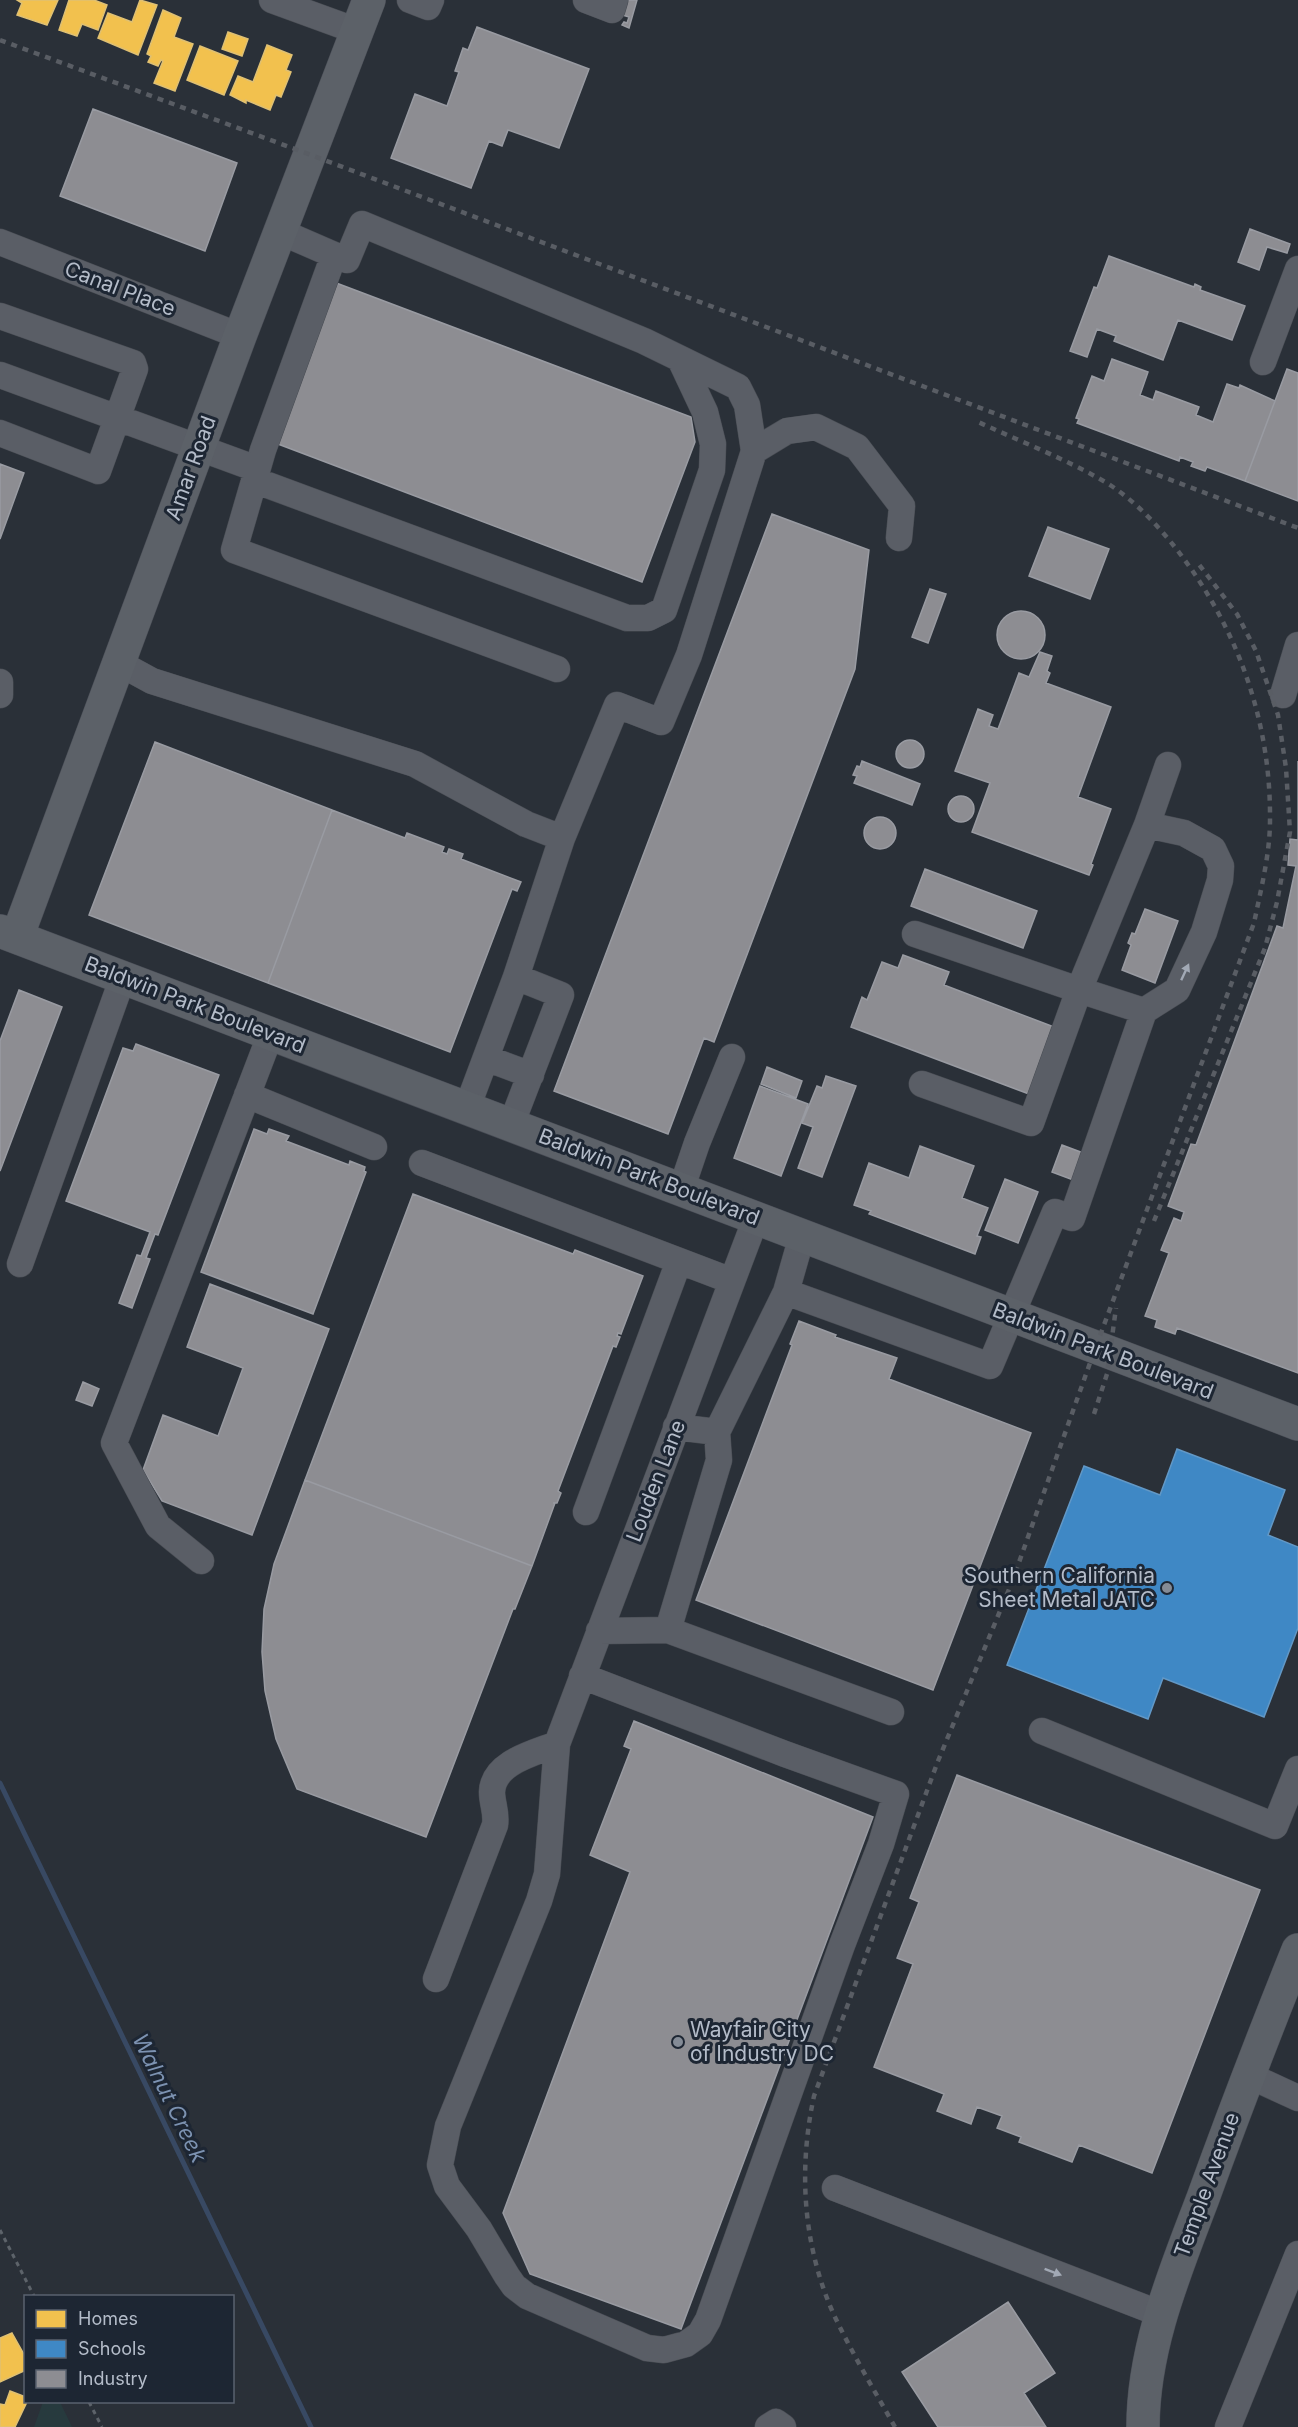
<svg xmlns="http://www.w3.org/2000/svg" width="1298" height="2427" font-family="Inter,sans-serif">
	<rect width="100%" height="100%" fill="#2a3038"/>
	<!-- green -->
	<path fill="#273a3e" d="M 43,2402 L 60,2402 L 72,2427 L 34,2427 Z"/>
	<!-- homes -->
	<path fill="#f2c14e" stroke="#dfc073" stroke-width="1.5" d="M 17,0 L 58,0 L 47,25 L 17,15 L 22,3 Z
		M 69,0 L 94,0 L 107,5 L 98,30 L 82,24 L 77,36 L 59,30 Z
		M 140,0 L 157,5 L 138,55 L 98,38 L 108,13 L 132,22 Z
		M 163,10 L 181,18 L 174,37 L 193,44 L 175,91 L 154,83 L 163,61 L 161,60 L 158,66 L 148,62 L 151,56 L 147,54 Z
		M 228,32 L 248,39 L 242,56 L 222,49 Z
		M 267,45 L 292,55 L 286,70 L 291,72 L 281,97 L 276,95 L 270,110 L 246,100 L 246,103 L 230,95 L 238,76 L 253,82 Z
		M 200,46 L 238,61 L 224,95 L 187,80 Z
		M 12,2333 L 26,2358 L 26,2370 L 0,2382 L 0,2338 Z
		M 10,2391 L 26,2397 L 27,2402 L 15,2427 L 0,2427 L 0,2404 L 5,2405 Z"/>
	<!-- schools -->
	<path fill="#3f88c5" stroke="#6298c6" stroke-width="1.5" d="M 1177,1449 L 1285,1490 L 1268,1535 L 1298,1547 L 1298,1628 L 1264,1717 L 1163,1678 L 1148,1719 L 1007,1665 L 1084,1466 L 1160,1495 Z"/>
	<!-- industry -->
	<path fill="#8d8d92" stroke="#999ba2" stroke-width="1.5" d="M 621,0 L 637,0 L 629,28 L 622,25 L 624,22 L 627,23 L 629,17 L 616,13 Z
		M 477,27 L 589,69 L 559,148 L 508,130 L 502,146 L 489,141 L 471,188 L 391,158 L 415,94 L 447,106 L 459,72 L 455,71 L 463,48 L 468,50 Z
		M 93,109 L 237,163 L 205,251 L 60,196 Z
		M 1250,229 L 1290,244 L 1287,253 L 1267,247 L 1259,270 L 1238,262 Z
		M 1109,256 L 1194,287 L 1195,284 L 1201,287 L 1200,290 L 1245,306 L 1232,340 L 1178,320 L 1163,360 L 1114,341 L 1116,336 L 1097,329 L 1087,357 L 1070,351 L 1094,287 L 1097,288 Z
		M 331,281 L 691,417 L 695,442 L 642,582 L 270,441 Z
		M 1112,359 L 1148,372 L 1140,395 L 1153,400 L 1156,391 L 1199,407 L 1196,415 L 1213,422 L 1227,384 L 1239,388 L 1240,385 L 1275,401 L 1245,481 L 1207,467 L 1205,471 L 1191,466 L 1193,462 L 1180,457 L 1179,461 L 1077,423 L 1079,419 L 1076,418 L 1092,376 L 1104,381 Z
		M 1287,369 L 1298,373 L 1298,501 L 1245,481 Z
		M 0,464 L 24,473 L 0,539 Z
		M 772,514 L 869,550 L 855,669 L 714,1042 L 704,1038 L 668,1134 L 554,1091 Z
		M 1048,527 L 1109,549 L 1090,599 L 1029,576 Z
		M 930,589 L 946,594 L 928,643 L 912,637 Z
		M997 635a24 24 0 1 1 48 0a24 24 0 1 1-48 0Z
		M 1040,652 L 1052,656 L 1047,671 L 1050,673 L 1046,683 L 1111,707 L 1078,797 L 1111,809 L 1091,864 L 1093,865 L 1089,875 L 972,832 L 990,783 L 955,771 L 978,709 L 993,715 L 989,726 L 998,729 L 1019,673 L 1029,677 Z
		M896 754a14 14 0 1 1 28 0a14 14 0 1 1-28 0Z
		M 155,742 L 332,810 L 268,983 L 89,915 Z
		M 862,761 L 920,784 L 912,805 L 854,783 L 857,776 L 853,775 L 857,766 L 860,767 Z
		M 1298,761 L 1298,1373 L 1177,1328 L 1175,1334 L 1155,1327 L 1157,1320 L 1145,1316 L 1169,1253 L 1161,1250 L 1174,1218 L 1181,1221 L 1184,1212 L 1168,1206 L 1191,1144 L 1196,1145 L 1277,926 L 1283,928 L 1296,866 L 1288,865 L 1290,839 L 1298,840 Z
		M948 809a13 13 0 1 1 26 0a13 13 0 1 1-26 0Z
		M 332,810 L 405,838 L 407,833 L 444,847 L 442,852 L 447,854 L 449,849 L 463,854 L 461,859 L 521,882 L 517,891 L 512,889 L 450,1052 L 268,983 Z
		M864 833a16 16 0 1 1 32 0a16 16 0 1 1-32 0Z
		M 925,869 L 1037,911 L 1023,948 L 911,906 Z
		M 1145,909 L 1178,921 L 1155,983 L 1122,970 L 1131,945 L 1128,943 L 1132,933 L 1135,934 Z
		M 903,955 L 949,972 L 944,985 L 1054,1027 L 1029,1094 L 851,1027 L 862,997 L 867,1000 L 882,962 L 898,968 Z
		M 19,990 L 62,1007 L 0,1171 L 0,1041 Z
		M 136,1044 L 219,1075 L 158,1235 L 155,1234 L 146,1258 L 150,1259 L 132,1308 L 119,1303 L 137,1255 L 141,1256 L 150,1232 L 66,1201 L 123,1048 L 133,1051 Z
		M 767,1067 L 802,1081 L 796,1098 L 761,1084 Z
		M 826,1076 L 856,1086 L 822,1177 L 798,1168 L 813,1127 L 802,1123 L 817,1086 L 822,1088 Z
		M 760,1086 L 808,1104 L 781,1176 L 734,1158 Z
		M 254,1129 L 267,1134 L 269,1129 L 289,1136 L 286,1141 L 349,1165 L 350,1161 L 365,1167 L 364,1171 L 366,1172 L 313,1314 L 201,1272 Z
		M 1062,1145 L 1086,1154 L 1076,1181 L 1052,1172 Z
		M 920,1146 L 974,1166 L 962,1198 L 988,1208 L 977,1236 L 981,1237 L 975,1254 L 869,1214 L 871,1211 L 854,1205 L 869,1163 L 909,1178 Z
		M 1005,1179 L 1038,1192 L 1018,1243 L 985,1230 Z
		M 413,1194 L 573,1254 L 575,1250 L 643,1276 L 621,1334 L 618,1333 L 617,1336 L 620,1337 L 616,1347 L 613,1346 L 558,1491 L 561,1493 L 557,1503 L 553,1503 L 555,1503 L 532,1566 L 305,1480 Z
		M 210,1284 L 329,1329 L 252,1535 L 162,1501 L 143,1470 L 163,1415 L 218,1436 L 243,1368 L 187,1347 Z
		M 799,1321 L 836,1335 L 835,1337 L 897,1358 L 889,1379 L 1031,1433 L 933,1690 L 696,1600 L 792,1345 L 790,1344 Z
		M 83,1382 L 99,1389 L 92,1406 L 76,1400 Z
		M 305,1480 L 532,1566 L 515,1609 L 513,1609 L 426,1837 L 297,1789 L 276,1739 L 265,1691 L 262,1652 L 264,1609 L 274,1564 Z
		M 634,1721 L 873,1817 L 681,2329 L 530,2274 L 503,2213 L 630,1872 L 590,1855 L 631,1749 L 624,1746 Z
		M 957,1775 L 1260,1890 L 1152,2173 L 1079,2145 L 1072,2162 L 1019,2142 L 1021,2137 L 997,2128 L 1002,2116 L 977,2107 L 971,2124 L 937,2111 L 944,2094 L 874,2067 L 913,1964 L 897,1958 L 919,1902 L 910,1898 Z
		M 1008,2302 L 1055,2373 L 1024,2393 L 1046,2427 L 938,2427 L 902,2372 Z"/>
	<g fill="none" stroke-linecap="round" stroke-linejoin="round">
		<!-- stream -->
		<path stroke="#384963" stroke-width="5" d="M 0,1783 L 311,2427"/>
		<!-- minor casing -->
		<g stroke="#484c53" stroke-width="27">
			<path id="minor" d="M 272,0 L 357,31
				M 410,0 L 428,7 L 431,0
				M 586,0 L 612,10 L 615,0
				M 281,232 L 334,255 L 263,450 L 234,550 L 557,669
				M 0,242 L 240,336
				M 334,255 L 347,260 L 362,224 L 644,341 L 738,387 L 747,405 L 754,451 L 689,655 L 661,722 L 617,705 L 562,838
				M 0,316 L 133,363 L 135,369 L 98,471 L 0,433
				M 1263,362 L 1298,269
				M 0,375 L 257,469
				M 754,451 L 787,431 L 816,427 L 857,447 L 902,506 L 899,538
				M 254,480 L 627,618 L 648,618 L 664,610 L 712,470 L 713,444 L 705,412 L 680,359
				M 119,663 L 152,681 L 415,764 L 526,824 L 562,838 L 516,977 L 467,1108
				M 0,682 L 0,695
				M 1283,695 L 1298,645
				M 915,934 L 1079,990 L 1147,825 L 1168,765
				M 1144,1011 L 1177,990 L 1204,932 L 1220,880 L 1221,866 L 1213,849 L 1184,833 L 1147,825
				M 486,1058 L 531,1075
				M 247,1095 L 374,1147
				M 511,1125 L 561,995 L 516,977
				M 422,1163 L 732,1281
				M 681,1190 L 697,1143 L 732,1057
				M 20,1264 L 123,977
				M 786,1292 L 802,1236
				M 676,1427 L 717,1432 L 786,1292 L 990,1366 L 1055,1212 L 1072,1218 L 1144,1011 L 1079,990 L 1031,1123 L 922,1084
				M 717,1432 L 719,1460 L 668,1630 L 891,1712
				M 586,1512 L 679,1261
				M 201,1561 L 158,1526 L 114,1443 L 271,1033
				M 599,1631 L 668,1630
				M 582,1676 L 785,1754 L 896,1794 L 881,1844 L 842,1945 L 708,2320 L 700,2334 L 686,2344 L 664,2350 L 647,2348 L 527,2296 L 514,2286 L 507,2276 L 479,2229 L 447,2186 L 440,2165 L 448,2126 L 539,1901 L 547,1874 L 557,1744 L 756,1218
				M 1042,1731 L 1275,1826 L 1298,1769
				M 436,1979 L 495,1825 C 497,1812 492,1804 492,1792 C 493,1762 535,1753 557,1744
				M 1248,2075 L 1298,2098
				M 835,2188 L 1161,2314
				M 768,2427 L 776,2422 L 783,2427
				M 1228,2427 L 1298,2254"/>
		</g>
		<!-- major casing -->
		<g stroke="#484c55" stroke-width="34">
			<path id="major" d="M 0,931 L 1298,1424
				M 17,937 L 240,336 L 369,0
				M 1143,2427 C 1143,2347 1175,2272 1203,2198 C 1233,2115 1265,2032 1298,1950"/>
		</g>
		<!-- path -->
		<path stroke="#5d636a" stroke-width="3" stroke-dasharray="4.5 4.5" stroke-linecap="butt" d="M 0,2230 L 34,2296
			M 89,2402 L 102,2427"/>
		<!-- minor -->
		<use href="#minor" stroke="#5a5e66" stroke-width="26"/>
		<!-- major -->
		<use href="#major" stroke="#5c6168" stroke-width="33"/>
		<!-- rail -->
		<path stroke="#595d64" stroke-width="4.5" stroke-dasharray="6 6" stroke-linecap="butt" d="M 0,40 L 311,155 L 1298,528
			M 1154,1221 L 1265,948 L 1277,902 L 1290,832 L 1286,768 L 1278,715 L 1256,651 L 1237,614 L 1197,562
			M 1094,1414 L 1107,1374 L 1116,1308
			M 895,2427 C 874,2390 852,2353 834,2315 C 803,2246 798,2170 814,2096 L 938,1761 L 1012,1582 L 1095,1349 L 1254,923 C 1261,889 1270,854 1270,820 C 1271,719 1236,624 1174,546 C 1154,521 1129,495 1100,479 C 1061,457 1017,440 976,421"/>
	</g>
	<!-- one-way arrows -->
	<defs><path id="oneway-solid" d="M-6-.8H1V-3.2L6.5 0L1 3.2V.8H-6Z" transform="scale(1.5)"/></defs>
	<g fill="#a2a9b5">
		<use href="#oneway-solid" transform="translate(1185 972) rotate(-65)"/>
		<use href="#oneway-solid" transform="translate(1053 2272) rotate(21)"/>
	</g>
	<!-- markers -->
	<g fill="#848b96" stroke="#1d2633" stroke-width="2">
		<circle cx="1167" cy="1588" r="6"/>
		<circle cx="678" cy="2042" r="6"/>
	</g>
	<g text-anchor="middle" stroke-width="6" stroke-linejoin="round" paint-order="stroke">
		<!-- street labels -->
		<g font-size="21" fill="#b4bcc9" stroke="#1d2633">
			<text transform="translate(120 289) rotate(21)" y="7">Canal Place</text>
			<text transform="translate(191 468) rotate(-70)" y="7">Amar Road</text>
			<text transform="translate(195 1005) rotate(21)" y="7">Baldwin Park Boulevard</text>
			<text transform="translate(649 1177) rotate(21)" y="7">Baldwin Park Boulevard</text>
			<text transform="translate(1103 1351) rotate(21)" y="7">Baldwin Park Boulevard</text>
			<text transform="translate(656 1481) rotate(-69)" y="7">Louden Lane</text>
			<text transform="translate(1207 2185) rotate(-70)" y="7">Temple Avenue</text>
		</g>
		<!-- poi labels -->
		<g font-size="21" fill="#b4bcc9" stroke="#1d2633" text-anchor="end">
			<text x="1155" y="1583">Southern California<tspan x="1155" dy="24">Sheet Metal JATC</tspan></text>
			<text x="690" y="2037" text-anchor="start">Wayfair City<tspan x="690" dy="24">of Industry DC</tspan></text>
		</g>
		<!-- water labels -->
		<g font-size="22" font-style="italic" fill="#7c92b1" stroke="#1d2633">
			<text transform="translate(170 2098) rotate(64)" y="8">Walnut Creek</text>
		</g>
	</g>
	<!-- legend -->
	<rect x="24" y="2295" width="210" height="108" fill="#1d2633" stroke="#59626f" stroke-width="1.5"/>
	<rect x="36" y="2310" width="30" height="18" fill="#f2c14e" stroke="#59626f" stroke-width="1.5"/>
	<text x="78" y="2325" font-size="18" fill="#b4bcc9">Homes</text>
	<rect x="36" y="2340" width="30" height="18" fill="#3f88c5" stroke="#59626f" stroke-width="1.5"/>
	<text x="78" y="2355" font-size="18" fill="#b4bcc9">Schools</text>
	<rect x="36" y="2370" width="30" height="18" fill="#8d8d92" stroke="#59626f" stroke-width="1.5"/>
	<text x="78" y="2385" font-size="18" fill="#b4bcc9">Industry</text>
</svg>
